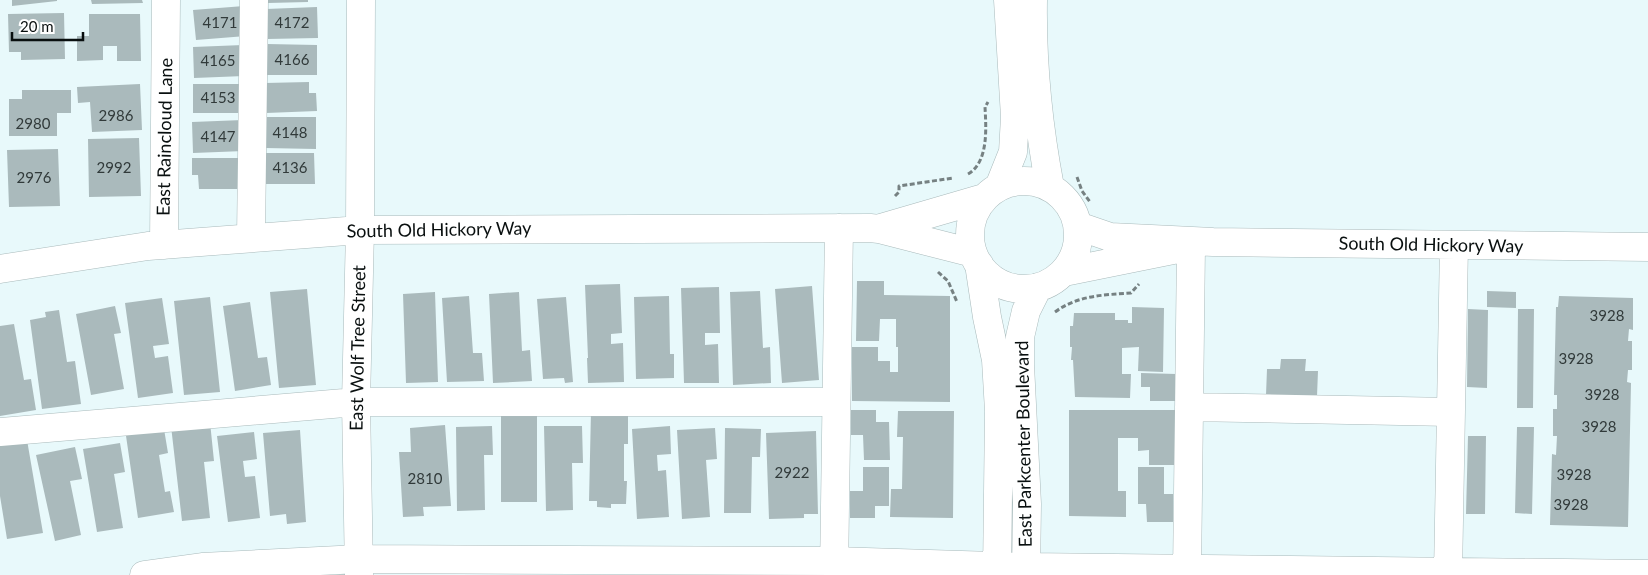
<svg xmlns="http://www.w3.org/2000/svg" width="1648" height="575" font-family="Lato,sans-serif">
	<rect width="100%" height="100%" fill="#e8f9fb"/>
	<!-- building -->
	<path fill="#aababc" d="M 12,0 L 57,0 L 57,1 L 12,6 Z
		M 91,0 L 142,0 L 143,3 L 92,4 Z
		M 268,0 L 308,0 L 308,2 L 268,3 Z
		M 244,6 L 246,36 L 196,40 L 193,10 Z
		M 317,7 L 318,38 L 267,39 L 266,9 Z
		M 64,13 L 65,59 L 21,60 L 21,52 L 9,52 L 8,14 Z
		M 89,14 L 140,14 L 141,61 L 117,61 L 117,46 L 103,46 L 103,60 L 77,61 L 77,36 L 89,36 Z
		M 267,44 L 317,45 L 317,75 L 267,75 Z
		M 243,45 L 244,76 L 194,78 L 193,47 Z
		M 309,82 L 309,93 L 316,93 L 317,111 L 266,113 L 265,83 Z
		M 140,84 L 142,130 L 92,132 L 90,102 L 78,103 L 77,87 Z
		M 193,84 L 244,84 L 244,113 L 193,113 Z
		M 22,90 L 71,90 L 71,113 L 57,113 L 57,136 L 9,136 L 9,99 L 22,99 Z
		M 265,117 L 316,117 L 316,149 L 265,148 Z
		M 243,120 L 244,151 L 193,153 L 192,122 Z
		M 139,138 L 141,196 L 89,197 L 88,139 Z
		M 58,149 L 60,206 L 9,207 L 7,150 Z
		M 265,153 L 314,153 L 315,184 L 265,184 Z
		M 192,158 L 242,158 L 242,189 L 199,189 L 198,175 L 192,175 Z
		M 857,281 L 884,281 L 884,295 L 950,296 L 950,402 L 852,401 L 852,347 L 878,347 L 878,361 L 890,361 L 890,372 L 898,372 L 898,347 L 896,347 L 896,319 L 880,319 L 879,341 L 856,341 Z
		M 620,284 L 622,333 L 611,334 L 611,344 L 623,343 L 624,382 L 588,383 L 587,358 L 588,358 L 585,285 Z
		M 812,286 L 819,380 L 782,383 L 775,289 Z
		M 719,287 L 720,333 L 705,333 L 705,345 L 718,344 L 719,383 L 684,383 L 681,288 Z
		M 307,289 L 316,385 L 279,388 L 270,292 Z
		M 760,291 L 763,348 L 770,347 L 771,383 L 733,385 L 730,292 Z
		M 1487,291 L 1516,292 L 1516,308 L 1487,307 Z
		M 435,292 L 438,382 L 406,383 L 403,294 Z
		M 519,292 L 522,351 L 530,350 L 532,381 L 493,383 L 489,294 Z
		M 469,296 L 473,353 L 482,353 L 484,381 L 447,382 L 442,298 Z
		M 669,296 L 670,354 L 674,354 L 674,378 L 636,379 L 634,297 Z
		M 1559,296 L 1633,298 L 1633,330 L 1629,329 L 1628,341 L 1632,341 L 1632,370 L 1628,370 L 1627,382 L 1631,383 L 1628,527 L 1550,525 L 1552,454 L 1556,455 L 1557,436 L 1553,436 L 1553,409 L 1557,409 L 1557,395 L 1554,395 L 1556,307 L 1558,307 Z
		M 210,297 L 220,392 L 184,395 L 174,301 Z
		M 566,297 L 573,382 L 565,383 L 564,378 L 543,379 L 537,299 Z
		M 162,298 L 169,344 L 153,346 L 155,358 L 168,356 L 173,393 L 138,398 L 125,303 Z
		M 250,302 L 258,358 L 267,357 L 271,385 L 235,391 L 223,306 Z
		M 115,306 L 121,333 L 114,334 L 124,389 L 91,395 L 76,314 Z
		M 1132,307 L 1164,308 L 1163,372 L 1138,371 L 1139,347 L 1122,348 L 1122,374 L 1131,374 L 1130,398 L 1075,397 L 1073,360 L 1071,360 L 1072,347 L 1070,347 L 1070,326 L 1073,326 L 1074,313 L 1115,313 L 1115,320 L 1128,320 L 1128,323 L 1132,323 Z
		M 1468,309 L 1488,310 L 1487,388 L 1467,387 Z
		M 1518,309 L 1534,309 L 1533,408 L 1517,408 Z
		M 59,310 L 67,362 L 75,361 L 81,404 L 42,409 L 30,320 L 46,317 L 45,312 Z
		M 14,324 L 24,380 L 31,379 L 36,410 L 0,416 L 0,326 Z
		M 1281,359 L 1306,359 L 1305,371 L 1318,371 L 1317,396 L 1266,395 L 1267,369 L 1280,369 Z
		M 1141,373 L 1176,374 L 1176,401 L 1150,401 L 1150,387 L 1141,387 Z
		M 501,410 L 537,410 L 537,502 L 501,502 Z
		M 851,410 L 876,410 L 876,422 L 889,422 L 890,460 L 864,460 L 863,435 L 851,435 Z
		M 1069,410 L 1177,410 L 1176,465 L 1149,465 L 1149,450 L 1138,451 L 1138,438 L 1118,438 L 1118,491 L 1126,491 L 1126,517 L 1069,516 Z
		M 591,411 L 628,413 L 628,444 L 624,444 L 624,481 L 627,481 L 626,504 L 611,504 L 611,508 L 597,507 L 597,501 L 589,501 Z
		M 898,411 L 954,411 L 953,518 L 890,517 L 891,489 L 902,489 L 903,437 L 897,437 Z
		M 210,422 L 214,461 L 204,462 L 210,518 L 182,521 L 171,426 Z
		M 163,423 L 168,453 L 159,455 L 165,492 L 170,491 L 174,512 L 138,518 L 125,429 Z
		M 445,425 L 451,506 L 423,507 L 424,516 L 403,517 L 399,452 L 411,452 L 410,428 Z
		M 492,426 L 493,455 L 484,455 L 485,510 L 457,511 L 456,427 Z
		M 544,426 L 582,426 L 583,463 L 572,463 L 573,510 L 546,511 Z
		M 670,426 L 671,454 L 657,455 L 658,471 L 666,470 L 669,517 L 637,519 L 632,429 Z
		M 1517,427 L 1534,427 L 1532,514 L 1515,513 Z
		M 715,428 L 717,459 L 706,460 L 710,517 L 682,519 L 677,430 Z
		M 725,428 L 761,429 L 760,457 L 752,457 L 751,513 L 724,513 Z
		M 300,430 L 306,522 L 287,524 L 286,514 L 270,516 L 263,433 Z
		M 816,431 L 818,514 L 804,514 L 804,518 L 769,519 L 766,433 Z
		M 254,432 L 257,459 L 243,461 L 245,477 L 255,476 L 260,518 L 228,522 L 217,436 Z
		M 1468,436 L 1486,436 L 1485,514 L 1466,514 Z
		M 27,440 L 43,533 L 7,539 L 0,496 L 0,444 Z
		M 120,443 L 125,472 L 114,474 L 123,528 L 97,532 L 83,449 Z
		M 75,447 L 82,479 L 70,481 L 81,535 L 55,541 L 36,455 Z
		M 863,467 L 889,467 L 889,506 L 875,506 L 875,518 L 850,518 L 850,491 L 863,491 Z
		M 1138,467 L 1164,467 L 1164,494 L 1173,494 L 1173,522 L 1147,522 L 1146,504 L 1138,504 Z"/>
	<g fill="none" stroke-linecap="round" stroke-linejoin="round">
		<!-- minor casing -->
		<g stroke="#a9babb" stroke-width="29">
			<path id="minor" d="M 1033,0 C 1032,64 1038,124 1050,187
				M970 235a54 54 0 1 1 108 0a54 54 0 1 1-108 0Z
				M 999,187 L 1013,152 L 1015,117 L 1008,0
				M 1078,226 L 1110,237 L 1213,242 L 1648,247
				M 881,228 L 984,198
				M 251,238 L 254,0
				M 164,245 L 166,0
				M 979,264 L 987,317 L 996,360 L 999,411 L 997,575
				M 0,269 L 148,246 L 360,230 L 870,228 L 879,229 L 973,253
				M 1064,272 L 1178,249
				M 1189,407 L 1451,412
				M 0,432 L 356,402 L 836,402
				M 144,575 L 202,567 L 359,559 L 834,561 L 1026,567 L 1648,574
				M 359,575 L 356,402 L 360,230 L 361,0
				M 834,575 L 839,228
				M 1026,575 L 1027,504 L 1020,365 L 1020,337 L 1026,311 L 1038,287
				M 1187,575 L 1191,246
				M 1448,575 L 1454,245"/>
		</g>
		<!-- path -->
		<path stroke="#768182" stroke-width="3" stroke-dasharray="5 2.5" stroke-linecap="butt" d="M 968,174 C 989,162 986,127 985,107 L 988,102
			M 1077,177 L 1082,191 L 1090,202
			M 895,196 L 899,192 L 899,186 L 953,178
			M 938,272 L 948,281 L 957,302
			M 1055,312 C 1078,295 1104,295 1131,293 L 1139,284"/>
		<!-- minor -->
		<use href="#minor" stroke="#fff" stroke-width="28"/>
	</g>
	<g text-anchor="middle" stroke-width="4" stroke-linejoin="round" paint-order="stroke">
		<!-- number labels -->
		<g font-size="15" fill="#313a3a">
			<text x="220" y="28">4171</text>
			<text x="292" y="28">4172</text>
			<text x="292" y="65">4166</text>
			<text x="218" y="66">4165</text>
			<text x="218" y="103">4153</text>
			<text x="116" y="121">2986</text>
			<text x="33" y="129">2980</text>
			<text x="290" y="138">4148</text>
			<text x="218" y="142">4147</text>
			<text x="114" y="173">2992</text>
			<text x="290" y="173">4136</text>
			<text x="34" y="183">2976</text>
			<text x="1607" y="321">3928</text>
			<text x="1576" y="364">3928</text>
			<text x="1602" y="400">3928</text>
			<text x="1599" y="432">3928</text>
			<text x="792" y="478">2922</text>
			<text x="1574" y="480">3928</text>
			<text x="425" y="484">2810</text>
			<text x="1571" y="510">3928</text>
		</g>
		<!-- street labels -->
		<g font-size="18" fill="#090f0f" stroke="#fff">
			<text transform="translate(165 137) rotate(-89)" y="6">East Raincloud Lane</text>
			<text transform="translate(439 230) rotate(-1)" y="6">South Old Hickory Way</text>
			<text transform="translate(1431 245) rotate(1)" y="6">South Old Hickory Way</text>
			<text transform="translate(358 348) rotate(-89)" y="6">East Wolf Tree Street</text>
			<text transform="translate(1024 444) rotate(-91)" y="6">East Parkcenter Boulevard</text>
		</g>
	</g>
	<!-- scale -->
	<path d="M12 32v8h71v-8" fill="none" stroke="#090f0f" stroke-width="2.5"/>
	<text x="20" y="32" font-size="15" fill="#090f0f" stroke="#ffffff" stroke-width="4" paint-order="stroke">20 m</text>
</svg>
